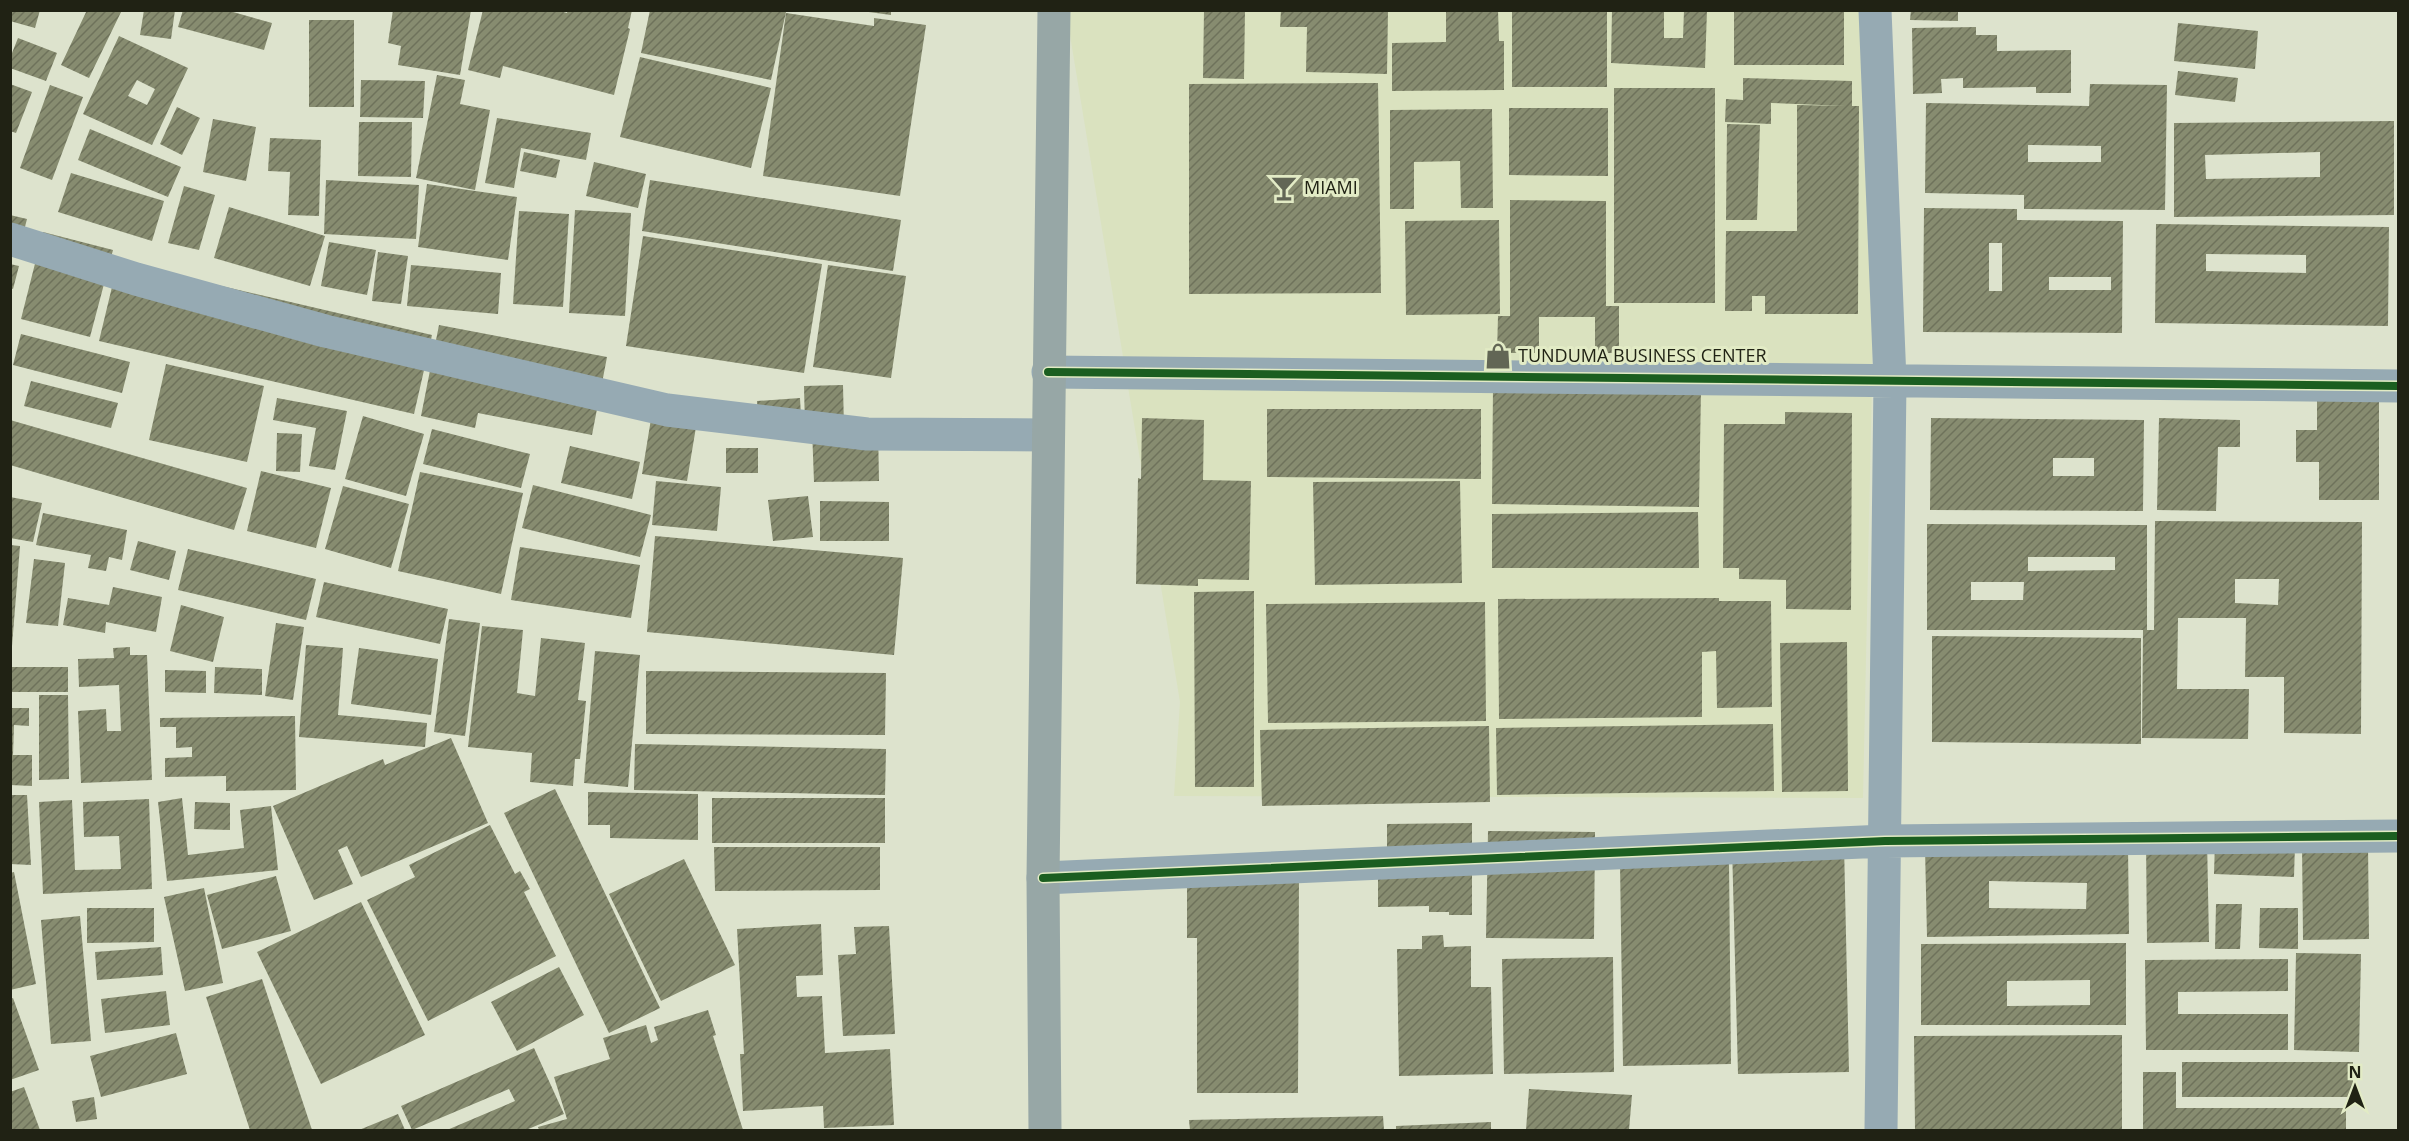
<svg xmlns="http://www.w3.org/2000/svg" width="2409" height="1141" font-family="'Open Sans',sans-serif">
	<defs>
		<pattern id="building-hatch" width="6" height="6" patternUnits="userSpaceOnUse" patternTransform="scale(1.5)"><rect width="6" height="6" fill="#878c70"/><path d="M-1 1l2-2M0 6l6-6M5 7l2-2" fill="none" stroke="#6e725b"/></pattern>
	</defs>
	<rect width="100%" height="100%" fill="#dde3cd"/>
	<!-- built -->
	<path fill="#dae2bf" d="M 1066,11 L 1880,11 L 1863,798 L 1174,796 L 1180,702 Z"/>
	<!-- building -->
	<path fill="url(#building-hatch)" fill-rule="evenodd" d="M 10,10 L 40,10 L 35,28 L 10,21 Z
		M 87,10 L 122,10 L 89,78 L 61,65 Z
		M 144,10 L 175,10 L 171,39 L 140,35 Z
		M 183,10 L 226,10 L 272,23 L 264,50 L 178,27 Z
		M 393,10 L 471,10 L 460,75 L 398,65 L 401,46 L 388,43 Z
		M 483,10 L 556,10 L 567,13 L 568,10 L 632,10 L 628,28 L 630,29 L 614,95 L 503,66 L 500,78 L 468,70 Z
		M 650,10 L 786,12 L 771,80 L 641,53 Z
		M 854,10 L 891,10 L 891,15 Z
		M 1204,10 L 1245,10 L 1244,79 L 1203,78 Z
		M 1281,10 L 1388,10 L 1387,74 L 1306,72 L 1307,27 L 1280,27 Z
		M 1446,10 L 1498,10 L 1499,41 L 1504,41 L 1504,90 L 1392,91 L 1392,43 L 1446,42 Z
		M 1512,10 L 1607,10 L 1607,87 L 1512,87 Z
		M 1612,10 L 1664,10 L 1664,38 L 1683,38 L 1684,10 L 1707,10 L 1705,68 L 1611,63 Z
		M 1734,10 L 1844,10 L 1844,65 L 1734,65 Z
		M 1911,10 L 1958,10 L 1958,21 L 1910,20 Z
		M 786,13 L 874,26 L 874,18 L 926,25 L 900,196 L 763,176 Z
		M 309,20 L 354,20 L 354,107 L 309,107 Z
		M 2178,23 L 2258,31 L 2255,69 L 2174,61 Z
		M 1976,27 L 1976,35 L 1997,35 L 1997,51 L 2071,50 L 2071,93 L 2036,93 L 2036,87 L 1963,88 L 1963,78 L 1941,79 L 1942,93 L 1913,94 L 1912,28 Z
		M 119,36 L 188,68 L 152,145 L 83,114 ZM 137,80 L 155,89 L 147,105 L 128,96 Z
		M 18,38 L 57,53 L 46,81 L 10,68 L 10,58 Z
		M 640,57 L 771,88 L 751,168 L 620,137 Z
		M 2178,71 L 2238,78 L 2235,102 L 2175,95 Z
		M 437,75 L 465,80 L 460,104 L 490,110 L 475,190 L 416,178 Z
		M 1743,78 L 1852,81 L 1852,106 L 1859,106 L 1858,314 L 1765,314 L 1765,296 L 1752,296 L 1752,311 L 1725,311 L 1726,231 L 1797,231 L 1797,105 L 1846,106 L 1771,103 L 1771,124 L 1725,122 L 1726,99 L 1743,100 Z
		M 361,80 L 425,81 L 423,118 L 360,117 Z
		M 1378,83 L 1381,293 L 1189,294 L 1189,84 Z
		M 10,84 L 32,92 L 16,133 L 10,131 Z
		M 2090,84 L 2167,85 L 2165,210 L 2024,209 L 2024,195 L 1925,193 L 1926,103 L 2089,106 ZM 2028,145 L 2101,146 L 2101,162 L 2028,162 Z
		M 50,85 L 83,97 L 52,180 L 20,168 Z
		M 1614,88 L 1715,88 L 1715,303 L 1614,303 Z
		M 177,107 L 200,118 L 182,155 L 160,144 Z
		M 1509,108 L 1608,108 L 1608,176 L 1509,175 Z
		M 1492,109 L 1493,208 L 1461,208 L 1460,161 L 1414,162 L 1414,209 L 1390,209 L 1390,110 Z
		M 497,118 L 591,133 L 586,160 L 521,148 L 514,188 L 485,183 Z
		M 213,119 L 256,127 L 246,181 L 203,172 Z
		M 2394,121 L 2394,215 L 2174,217 L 2174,123 ZM 2320,152 L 2320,177 L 2206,179 L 2205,155 Z
		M 359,122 L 412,122 L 411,177 L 358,176 Z
		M 1727,124 L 1760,125 L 1757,220 L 1726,220 Z
		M 90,129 L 181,167 L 168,197 L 78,160 Z
		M 270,138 L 321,140 L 319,216 L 288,215 L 290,172 L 268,171 Z
		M 524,152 L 560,160 L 556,178 L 520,171 Z
		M 594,162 L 646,174 L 638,208 L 586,196 Z
		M 71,173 L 164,201 L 152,241 L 58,212 Z
		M 326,180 L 419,185 L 416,239 L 324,234 Z
		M 650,180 L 901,220 L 893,271 L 642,231 Z
		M 427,184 L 517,197 L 508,260 L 418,247 Z
		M 184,186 L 215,195 L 199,250 L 168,243 Z
		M 1510,200 L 1606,201 L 1606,306 L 1619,306 L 1619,353 L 1595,353 L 1595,317 L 1539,317 L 1539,353 L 1497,353 L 1498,316 L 1510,316 Z
		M 229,207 L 325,236 L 310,286 L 214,258 Z
		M 1924,208 L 2017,209 L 2017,220 L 2123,221 L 2122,333 L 1923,332 ZM 1989,243 L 2002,243 L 2002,291 L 1989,291 ZM 2049,277 L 2111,277 L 2111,290 L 2049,290 Z
		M 575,210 L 631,213 L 625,316 L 569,313 Z
		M 519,211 L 569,214 L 563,307 L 513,304 Z
		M 10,215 L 27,219 L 20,246 L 10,244 Z
		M 1499,220 L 1500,314 L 1406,315 L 1405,221 Z
		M 2156,224 L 2389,227 L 2388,326 L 2155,323 ZM 2206,254 L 2306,255 L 2306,273 L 2206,271 Z
		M 43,232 L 113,250 L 90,337 L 21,319 Z
		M 643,236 L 822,264 L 804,373 L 626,346 Z
		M 329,242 L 376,250 L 367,295 L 321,286 Z
		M 378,252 L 408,256 L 401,304 L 372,301 Z
		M 118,262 L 432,335 L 414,414 L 99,341 Z
		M 10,264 L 19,266 L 13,289 L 10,288 Z
		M 411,265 L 501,273 L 498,314 L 407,306 Z
		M 828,265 L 906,276 L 891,378 L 813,367 Z
		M 439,325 L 607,357 L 592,435 L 478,413 L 475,428 L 421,416 Z
		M 21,334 L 130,362 L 122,393 L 13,365 Z
		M 166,364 L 264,386 L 247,462 L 149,440 Z
		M 31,381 L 118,403 L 111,428 L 24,406 Z
		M 843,385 L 844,428 L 878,428 L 879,481 L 814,482 L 812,429 L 805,429 L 804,386 Z
		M 1493,386 L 1701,389 L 1699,507 L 1492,504 Z
		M 277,398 L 347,411 L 335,470 L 309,466 L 316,428 L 273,420 Z
		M 800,398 L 802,434 L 760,436 L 757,401 Z
		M 2317,398 L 2379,398 L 2379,500 L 2319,500 L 2319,462 L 2296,462 L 2296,430 L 2317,430 Z
		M 1267,409 L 1481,409 L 1481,479 L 1267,477 Z
		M 1785,412 L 1852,413 L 1851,610 L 1786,609 L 1786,580 L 1739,579 L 1739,568 L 1723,568 L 1724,424 L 1785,424 Z
		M 363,416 L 424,434 L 406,496 L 345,479 Z
		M 1142,418 L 1204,420 L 1203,480 L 1251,481 L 1249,580 L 1198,579 L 1198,586 L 1136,584 L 1138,478 L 1141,479 Z
		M 1931,418 L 2144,420 L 2143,511 L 1930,510 ZM 2053,458 L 2094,458 L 2094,476 L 2053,476 Z
		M 2159,418 L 2240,420 L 2240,447 L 2218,447 L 2216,511 L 2157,510 Z
		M 651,419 L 696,427 L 687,481 L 642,474 Z
		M 10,420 L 247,488 L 234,530 L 10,465 Z
		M 432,429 L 530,454 L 521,488 L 423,464 Z
		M 277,433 L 302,434 L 300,472 L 276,471 Z
		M 570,446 L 640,462 L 632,499 L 561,483 Z
		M 726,448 L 758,448 L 758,473 L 726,473 Z
		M 261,471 L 331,488 L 316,548 L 247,531 Z
		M 420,472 L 523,493 L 501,594 L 398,571 Z
		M 656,481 L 721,487 L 717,531 L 652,525 Z
		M 1460,481 L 1462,583 L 1315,585 L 1313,482 Z
		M 533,485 L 651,515 L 640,557 L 522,528 Z
		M 343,486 L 409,504 L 391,568 L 325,549 Z
		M 808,496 L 813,537 L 773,541 L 768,500 Z
		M 10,497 L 42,503 L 33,542 L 10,538 Z
		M 820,501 L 889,502 L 889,541 L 820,541 Z
		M 1698,512 L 1699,568 L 1492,568 L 1492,514 Z
		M 43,513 L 127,530 L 122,560 L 109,557 L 106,571 L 88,568 L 91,555 L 36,545 Z
		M 2155,521 L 2362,522 L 2361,734 L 2284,733 L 2284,677 L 2245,677 L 2246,618 L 2178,618 L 2177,689 L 2249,689 L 2248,739 L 2142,738 L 2143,630 L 1927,630 L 1927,524 L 2147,525 L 2147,630 L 2154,630 ZM 2028,557 L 2115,557 L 2115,570 L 2028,571 ZM 2235,579 L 2279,579 L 2278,605 L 2235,603 ZM 1971,582 L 2024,582 L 2023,600 L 1971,600 Z
		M 655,536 L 903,558 L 894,655 L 647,632 Z
		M 138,541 L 176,551 L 169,580 L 130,570 Z
		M 10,545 L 20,546 L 12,646 L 10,646 Z
		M 520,547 L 640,565 L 631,618 L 511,600 Z
		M 188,549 L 316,579 L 306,620 L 178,590 Z
		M 34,559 L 65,563 L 58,626 L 26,623 Z
		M 324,582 L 448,609 L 440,644 L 316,617 Z
		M 113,587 L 162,597 L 156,632 L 106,622 L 105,633 L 63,625 L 68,598 L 109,605 Z
		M 1254,591 L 1254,787 L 1195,787 L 1194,592 Z
		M 1719,598 L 1719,601 L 1771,601 L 1772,707 L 1717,708 L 1716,651 L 1702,652 L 1702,717 L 1499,719 L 1498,599 Z
		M 1485,602 L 1486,721 L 1268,723 L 1266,604 Z
		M 181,605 L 224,617 L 213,662 L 170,651 Z
		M 449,619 L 480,623 L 465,736 L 434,732 Z
		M 276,623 L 304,627 L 293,700 L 265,696 Z
		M 482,626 L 523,630 L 517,693 L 535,696 L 541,638 L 585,643 L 578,700 L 586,701 L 580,759 L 575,759 L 573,786 L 530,782 L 532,753 L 468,747 Z
		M 1932,636 L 2141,638 L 2141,744 L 1932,742 Z
		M 1847,642 L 1848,791 L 1782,792 L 1780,643 Z
		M 306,645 L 343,648 L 338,715 L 427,723 L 425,747 L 299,737 Z
		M 130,647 L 130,655 L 147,655 L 152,780 L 81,783 L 78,711 L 106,709 L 107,731 L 121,731 L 119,685 L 79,687 L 78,659 L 114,658 L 113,648 Z
		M 359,648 L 438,659 L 431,715 L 351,704 Z
		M 595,651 L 640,655 L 628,787 L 584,783 Z
		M 10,667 L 68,667 L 68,692 L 10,692 Z
		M 215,667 L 262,669 L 262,695 L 214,693 Z
		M 165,670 L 206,671 L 206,693 L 165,692 Z
		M 646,671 L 886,673 L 885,735 L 646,734 Z
		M 39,695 L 68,695 L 69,779 L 39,780 Z
		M 10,708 L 29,708 L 29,726 L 14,725 L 13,755 L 32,755 L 32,786 L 10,785 Z
		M 295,716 L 296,790 L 226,791 L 226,776 L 165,777 L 165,758 L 192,757 L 192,747 L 176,748 L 176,727 L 160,727 L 160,718 Z
		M 1773,724 L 1774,791 L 1497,795 L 1496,728 Z
		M 1489,726 L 1490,802 L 1262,806 L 1260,730 Z
		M 451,738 L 488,823 L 361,877 L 347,846 L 338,850 L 353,884 L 314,900 L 273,806 L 383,759 L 385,765 Z
		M 635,744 L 886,749 L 885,795 L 634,790 Z
		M 555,789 L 660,1008 L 609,1033 L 504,813 Z
		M 588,792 L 698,794 L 698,840 L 610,838 L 610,825 L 588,825 Z
		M 10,795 L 27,795 L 31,865 L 10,864 Z
		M 182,798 L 188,855 L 244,848 L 240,810 L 271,806 L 278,870 L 167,881 L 158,802 Z
		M 712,798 L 885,798 L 885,843 L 712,843 Z
		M 149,799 L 152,889 L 43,894 L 39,802 L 72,800 L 75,870 L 121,869 L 119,836 L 84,837 L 83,802 Z
		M 195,802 L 230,803 L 230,830 L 194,829 Z
		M 1472,823 L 1472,915 L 1449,915 L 1449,912 L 1429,912 L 1429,906 L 1378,907 L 1378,851 L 1387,851 L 1387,824 Z
		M 490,825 L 515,874 L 520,871 L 530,889 L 524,892 L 556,956 L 428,1021 L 367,900 L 415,877 L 409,865 Z
		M 1488,831 L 1595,832 L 1594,939 L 1486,938 Z
		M 2207,838 L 2209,942 L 2147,943 L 2146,839 Z
		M 2215,842 L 2295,844 L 2294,877 L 2214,874 Z
		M 1844,844 L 1849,1072 L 1738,1074 L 1732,846 Z
		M 2302,844 L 2368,844 L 2369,939 L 2303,940 Z
		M 2128,846 L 2129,934 L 1927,937 L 1925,848 ZM 1989,881 L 2087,883 L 2086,909 L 1989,908 Z
		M 714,847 L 880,847 L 880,890 L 715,891 Z
		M 684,859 L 735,965 L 661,1001 L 609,894 Z
		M 1729,861 L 1731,1064 L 1623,1066 L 1620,863 Z
		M 14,872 L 36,984 L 10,990 L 10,873 Z
		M 1187,873 L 1299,873 L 1298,1093 L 1197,1093 L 1197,938 L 1187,938 Z
		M 276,876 L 291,931 L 222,949 L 207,895 Z
		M 204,888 L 223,983 L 185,991 L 164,897 Z
		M 361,902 L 425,1035 L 321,1084 L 257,952 Z
		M 2216,904 L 2242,904 L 2240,949 L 2215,949 Z
		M 87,908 L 154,908 L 154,942 L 87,943 Z
		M 2260,908 L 2298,908 L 2298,949 L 2259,948 Z
		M 80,916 L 91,1041 L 51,1044 L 41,920 Z
		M 821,924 L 823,975 L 796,976 L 797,997 L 822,996 L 825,1053 L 890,1049 L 894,1125 L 824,1128 L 823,1106 L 743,1111 L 740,1054 L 744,1054 L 737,929 Z
		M 889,926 L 895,1034 L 843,1036 L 838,955 L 856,954 L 854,927 Z
		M 1443,935 L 1444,947 L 1471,946 L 1471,987 L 1491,987 L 1493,1074 L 1399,1076 L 1397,949 L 1422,949 L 1422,936 Z
		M 2126,943 L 2126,1025 L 1921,1025 L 1921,944 ZM 2090,980 L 2090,1005 L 2007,1006 L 2007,981 Z
		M 161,947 L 163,975 L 97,980 L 95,952 Z
		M 2296,953 L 2361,954 L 2359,1052 L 2294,1050 Z
		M 1613,957 L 1614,1072 L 1504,1074 L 1502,959 Z
		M 2288,959 L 2288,991 L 2178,992 L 2178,1014 L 2288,1014 L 2288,1050 L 2146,1050 L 2145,960 Z
		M 559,967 L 584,1015 L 517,1051 L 491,1002 Z
		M 262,979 L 312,1130 L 250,1130 L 206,997 Z
		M 166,991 L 170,1025 L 105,1033 L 101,999 Z
		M 13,998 L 39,1070 L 10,1080 L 10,999 Z
		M 708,1010 L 716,1035 L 713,1036 L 743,1130 L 539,1130 L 538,1127 L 567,1119 L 554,1077 L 610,1059 L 603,1038 L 646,1025 L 651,1043 L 658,1040 L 654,1027 Z
		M 176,1033 L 187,1074 L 101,1097 L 90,1056 Z
		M 2122,1035 L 2122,1130 L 1915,1130 L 1914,1036 Z
		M 534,1048 L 564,1114 L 526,1130 L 447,1130 L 515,1101 L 509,1089 L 412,1130 L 401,1106 Z
		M 2182,1062 L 2353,1062 L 2353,1097 L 2182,1097 Z
		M 2143,1072 L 2176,1072 L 2176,1108 L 2346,1108 L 2346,1130 L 2143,1130 Z
		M 24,1087 L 40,1130 L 12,1130 L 10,1128 L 10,1092 Z
		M 1529,1089 L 1632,1095 L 1629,1130 L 1526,1130 Z
		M 94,1097 L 97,1119 L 76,1122 L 72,1101 Z
		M 398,1114 L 405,1130 L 359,1130 Z
		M 1383,1116 L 1384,1130 L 1190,1130 L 1189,1120 Z
		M 1491,1122 L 1491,1130 L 1396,1130 L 1396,1126 Z"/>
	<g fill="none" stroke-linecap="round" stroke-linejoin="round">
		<!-- minor -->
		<path stroke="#96aab3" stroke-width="33" d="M 1875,10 L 1890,381 L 1881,1130
			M 10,239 L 136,279 L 325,331 L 667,410 L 867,434 L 1048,435
			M 1048,372 L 2398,386
			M 1043,878 L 1885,841 L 2398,836"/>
		<!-- highway -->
		<path stroke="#97a7a6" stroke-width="33" d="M 1045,1130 L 1043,878 L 1054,10"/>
		<!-- cycleway casing -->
		<g stroke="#e2ebc5" stroke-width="11">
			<path id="cycleway" d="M 1048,372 L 2398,386
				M 1043,878 L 1885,841 L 2398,836"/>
		</g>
		<!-- cycleway -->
		<use href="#cycleway" stroke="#1b5e20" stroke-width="8"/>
	</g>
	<!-- icons -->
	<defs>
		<g id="bar-bare" transform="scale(2.07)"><path d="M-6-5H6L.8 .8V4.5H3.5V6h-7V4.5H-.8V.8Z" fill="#626655" stroke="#e2ebc5" stroke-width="2.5" paint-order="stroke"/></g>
		<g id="shop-bare" transform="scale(2.07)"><path d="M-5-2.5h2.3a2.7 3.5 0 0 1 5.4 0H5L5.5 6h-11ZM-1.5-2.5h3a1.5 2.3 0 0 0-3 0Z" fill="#626655" stroke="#e2ebc5" stroke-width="2.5" paint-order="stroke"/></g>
	</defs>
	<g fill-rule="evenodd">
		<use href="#bar-bare" x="1284" y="188"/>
		<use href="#shop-bare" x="1498" y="356"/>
	</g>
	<g text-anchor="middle" stroke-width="6" stroke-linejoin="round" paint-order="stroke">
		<!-- poi labels -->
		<g font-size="18" fill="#202214" stroke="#e2ebc5" text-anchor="start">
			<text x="1304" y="194">MIAMI</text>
			<text x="1518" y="362">TUNDUMA BUSINESS CENTER</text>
		</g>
	</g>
	<!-- border -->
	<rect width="2409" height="1141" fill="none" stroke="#202214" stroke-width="24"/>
	<!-- north arrow -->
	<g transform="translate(2355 1087)" stroke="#e2ebc5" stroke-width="4.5" paint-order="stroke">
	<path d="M0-4.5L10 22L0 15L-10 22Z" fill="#202214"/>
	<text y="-9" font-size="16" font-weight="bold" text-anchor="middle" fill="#202214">N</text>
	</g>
</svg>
